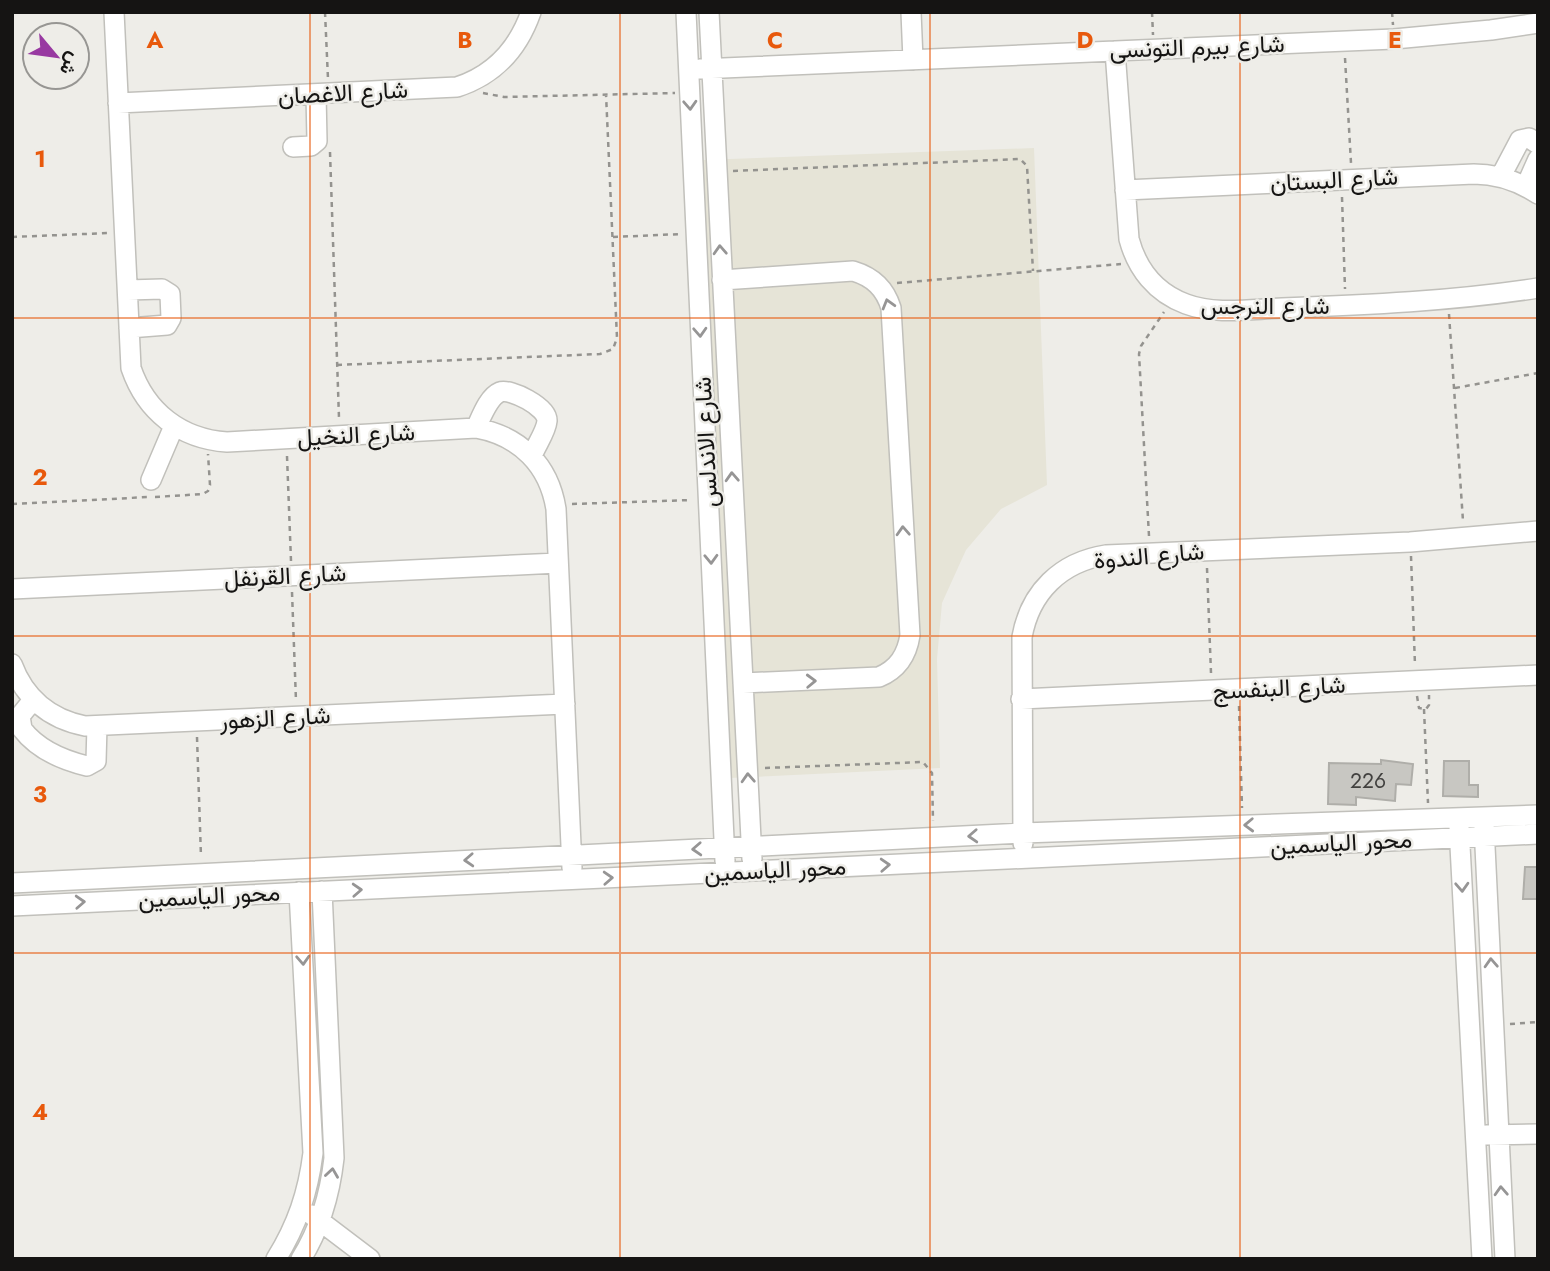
<svg xmlns="http://www.w3.org/2000/svg" width="1550" height="1271" font-family="Jost,Vazirmatn,sans-serif">
	<rect width="100%" height="100%" fill="#eeede8"/>
	<!-- built -->
	<path fill="#e6e4d7" d="M 1034,148 L 1047,485 L 1001,509 L 966,550 L 942,603 L 937,659 L 940,768 L 730,778 L 703,160 Z"/>
	<!-- building -->
	<path fill="#c8c7c2" stroke="#afaea9" stroke-width="2" d="M 1381,760 L 1413,764 L 1411,785 L 1396,784 L 1395,801 L 1356,797 L 1356,805 L 1328,804 L 1329,763 L 1381,764 Z
		M 1444,761 L 1469,761 L 1469,785 L 1478,785 L 1478,797 L 1443,796 Z
		M 1525,867 L 1538,867 L 1538,899 L 1523,899 Z"/>
	<g fill="none" stroke-linecap="round" stroke-linejoin="round">
		<!-- minor casing -->
		<g stroke="#c1c0bb" stroke-width="22">
			<path id="minor" d="M 114,12 L 131,368 C 146,412 181,439 227,442 L 476,428 C 520,436 549,465 556,509 L 572,868
				M 686,12 L 725,861
				M 709,12 L 752,859
				M 911,12 L 913,60
				M 1115,51 L 1129,239 C 1137,269 1156,293 1186,304 C 1215,315 1251,309 1282,308 C 1367,305 1453,301 1538,288
				M 700,69 L 1394,39 L 1491,30 L 1538,23
				M 118,103 L 457,87 C 494,75 518,49 531,12
				M 293,147 L 311,146 L 317,141 L 316,94
				M 1501,176 L 1520,140 L 1529,138 L 1538,144
				M 1526,186 L 1538,159
				M 1125,190 L 1474,174 C 1498,174 1518,181 1538,194
				M 722,280 L 853,271 C 873,277 885,288 891,308 L 910,635 C 907,655 898,669 879,677 L 743,683
				M 128,290 L 162,289 L 170,294 L 171,318 L 167,325 L 129,328
				M 476,428 C 481,418 488,397 500,392 C 510,388 548,407 547,421 C 546,432 536,445 532,456
				M 151,480 L 174,426
				M 12,589 L 558,563
				M 12,664 C 25,699 50,719 85,726 L 565,704
				M 1021,699 L 1538,675
				M 33,700 L 20,716 L 22,729 C 38,750 62,760 87,766 L 96,761 L 97,726
				M 1484,826 L 1505,1259
				M 1459,827 L 1482,1259
				M 1023,843 L 1022,637 C 1030,592 1061,562 1106,555 L 1410,542 L 1538,531
				M 12,883 L 1023,833 L 1538,815
				M 12,906 L 1538,834
				M 1486,1135 L 1538,1134
				M 312,1215 L 370,1259
				M 276,1259 C 297,1225 308,1193 313,1153 L 299,892
				M 301,1259 C 321,1227 330,1194 334,1158 L 322,891"/>
		</g>
		<!-- path -->
		<path stroke="#94938f" stroke-width="2.5" stroke-dasharray="5 5" stroke-linecap="butt" d="M 325,12 L 328,79
			M 1152,12 L 1153,35
			M 1392,12 L 1393,25
			M 1345,58 L 1351,163
			M 483,93 L 504,97 L 675,93
			M 330,152 L 339,418
			M 733,171 L 1020,159 L 1027,166 L 1033,271
			M 1342,197 L 1345,289
			M 12,237 L 108,233
			M 613,237 L 682,234
			M 897,283 L 1121,264
			M 1449,314 L 1463,521
			M 337,365 L 600,354 L 613,349 L 617,338 L 606,94
			M 1455,388 L 1538,373
			M 287,456 L 291,561
			M 155,497 L 203,494 L 208,491 L 210,485 L 208,454
			M 12,504 L 149,497
			M 572,504 L 691,500
			M 1149,536 L 1139,354 L 1141,346 L 1164,312
			M 1411,556 L 1415,665
			M 1207,568 L 1211,673
			M 292,592 L 296,701
			M 1417,696 L 1419,708 L 1426,709 L 1429,705 L 1429,695
			M 1239,706 L 1242,808
			M 1424,709 L 1428,803
			M 197,737 L 201,857
			M 765,768 L 923,762 L 932,773 L 933,821
			M 1510,1024 L 1538,1022"/>
		<!-- minor -->
		<use href="#minor" stroke="#fff" stroke-width="19"/>
	</g>
	<!-- one-way arrows -->
	<defs><path id="oneway-chevron" d="M-2-3.5L2.5 0L-2 3.5" fill="none" stroke-width="1.6" stroke-linecap="round" stroke-linejoin="round" transform="scale(1.75)"/></defs>
	<g stroke="#969595">
		<use href="#oneway-chevron" transform="translate(690 105) rotate(87)"/>
		<use href="#oneway-chevron" transform="translate(720 250) rotate(-93)"/>
		<use href="#oneway-chevron" transform="translate(888 304) rotate(-106)"/>
		<use href="#oneway-chevron" transform="translate(700 332) rotate(87)"/>
		<use href="#oneway-chevron" transform="translate(732 477) rotate(-93)"/>
		<use href="#oneway-chevron" transform="translate(903 531) rotate(-93)"/>
		<use href="#oneway-chevron" transform="translate(711 559) rotate(88)"/>
		<use href="#oneway-chevron" transform="translate(811 681) rotate(-2)"/>
		<use href="#oneway-chevron" transform="translate(748 778) rotate(-93)"/>
		<use href="#oneway-chevron" transform="translate(1249 825) rotate(178)"/>
		<use href="#oneway-chevron" transform="translate(973 836) rotate(177)"/>
		<use href="#oneway-chevron" transform="translate(697 849) rotate(177)"/>
		<use href="#oneway-chevron" transform="translate(469 860) rotate(177)"/>
		<use href="#oneway-chevron" transform="translate(885 865) rotate(-3)"/>
		<use href="#oneway-chevron" transform="translate(608 878) rotate(-3)"/>
		<use href="#oneway-chevron" transform="translate(1462 887) rotate(87)"/>
		<use href="#oneway-chevron" transform="translate(357 890) rotate(-3)"/>
		<use href="#oneway-chevron" transform="translate(80 902) rotate(-3)"/>
		<use href="#oneway-chevron" transform="translate(303 960) rotate(87)"/>
		<use href="#oneway-chevron" transform="translate(1491 963) rotate(-93)"/>
		<use href="#oneway-chevron" transform="translate(332 1173) rotate(-82)"/>
		<use href="#oneway-chevron" transform="translate(1501 1191) rotate(-93)"/>
	</g>
	<!-- grid -->
	<path fill="none" stroke="#e8590c" stroke-width="2" stroke-opacity="0.55" d="M 310,12 L 310,1259M 620,12 L 620,1259M 930,12 L 930,1259M 1240,12 L 1240,1259M 12,318 L 1538,318M 12,636 L 1538,636M 12,953 L 1538,953"/>
	<g text-anchor="middle" stroke-width="5" stroke-linejoin="round" paint-order="stroke">
		<!-- number labels -->
		<g font-size="21" fill="#42413f">
			<text x="1368" y="788">226</text>
		</g>
		<!-- street labels -->
		<g font-size="24" fill="#151413" stroke="#eeede8">
			<text transform="translate(1197 47) rotate(-2)" y="8">شارع بيرم التونسى</text>
			<text transform="translate(343 93) rotate(-3)" y="8">شارع الاغصان</text>
			<text transform="translate(1334 180) rotate(-3)" y="8">شارع البستان</text>
			<text x="1265" y="314">شارع النرجس</text>
			<text transform="translate(356 435) rotate(-3)" y="8">شارع النخيل</text>
			<text transform="translate(706 442) rotate(-93)" y="8">شارع الاندلس</text>
			<text transform="translate(1149 556) rotate(-5)" y="8">شارع الندوة</text>
			<text transform="translate(285 576) rotate(-3)" y="8">شارع القرنفل</text>
			<text transform="translate(1279 688) rotate(-3)" y="8">شارع البنفسج</text>
			<text transform="translate(275 718) rotate(-3)" y="8">شارع الزهور</text>
			<text transform="translate(1341 843) rotate(-3)" y="8">محور الياسمين</text>
			<text transform="translate(775 870) rotate(-3)" y="8">محور الياسمين</text>
			<text transform="translate(209 896) rotate(-3)" y="8">محور الياسمين</text>
		</g>
	</g>
	<g font-size="23" text-anchor="middle" font-weight="bold" fill="#e8590c" stroke="#eeede8" stroke-width="5" stroke-linejoin="round" paint-order="stroke">
		<text x="155" y="48">A</text>
		<text x="465" y="48">B</text>
		<text x="775" y="48">C</text>
		<text x="1085" y="48">D</text>
		<text x="1395" y="48">E</text>
		<text x="40" y="167">1</text>
		<text x="40" y="485">2</text>
		<text x="40" y="802">3</text>
		<text x="40" y="1120">4</text>
	</g>
	<!-- border -->
	<rect width="1550" height="1271" fill="none" stroke="#151413" stroke-width="28"/>
	<!-- north arrow -->
	<g transform="translate(56 56) rotate(119)"><circle r="33" fill="#eeede8" stroke="#979693" stroke-width="2"/>
	<path d="M0-5L12 26L0 18L-12 26Z" fill="#9839a1"/>
	<text y="-10" font-size="19" font-weight="bold" text-anchor="middle" fill="#151413">ش</text>
	</g>
</svg>
